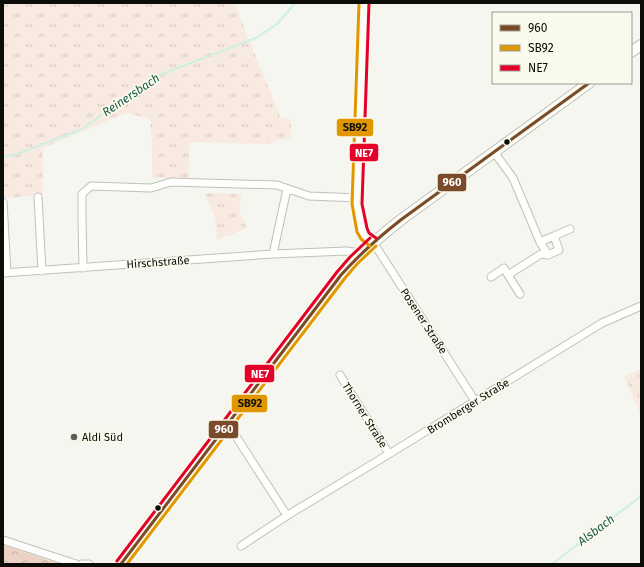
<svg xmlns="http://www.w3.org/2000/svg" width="644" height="567" font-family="'Fira Sans',sans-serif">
	<defs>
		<pattern id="grass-tufts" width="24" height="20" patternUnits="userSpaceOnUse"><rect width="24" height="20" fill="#f9eae1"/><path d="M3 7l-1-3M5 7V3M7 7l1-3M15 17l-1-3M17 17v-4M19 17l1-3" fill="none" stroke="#d4c8c0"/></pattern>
		<pattern id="forest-crowns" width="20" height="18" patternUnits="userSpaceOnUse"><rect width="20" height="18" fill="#ead2c5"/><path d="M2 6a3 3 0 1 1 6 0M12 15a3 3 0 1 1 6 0" fill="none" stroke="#c8b3a8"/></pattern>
	</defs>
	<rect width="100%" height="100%" fill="#f6f6f0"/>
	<!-- grass -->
	<path fill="url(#grass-tufts)" d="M 3,3 L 241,3 L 235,5 L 281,118 L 291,119 L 291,139 L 282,139 L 270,144 L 190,142 L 188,179 L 152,178 L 152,145 L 150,119 L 126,113 L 43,148 L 43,195 L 5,198 L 3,199 Z
		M 205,193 L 241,194 L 240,213 L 247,228 L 217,240 L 215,218 Z
		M 641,369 L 641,415 L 624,376 Z"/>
	<!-- forest -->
	<path fill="url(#forest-crowns)" d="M 3,545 L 60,564 L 3,564 Z"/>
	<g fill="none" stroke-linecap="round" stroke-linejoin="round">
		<!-- stream -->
		<path stroke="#ccf0e1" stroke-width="2" d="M 3,157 L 17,154 L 82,129 L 154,77 L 256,38 L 277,24 L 286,14 L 295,3
			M 552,564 L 641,496"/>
		<!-- street casing -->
		<g stroke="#c0c0bb" stroke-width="9">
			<path id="street" d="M 494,152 L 513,178 L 540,242 L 548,255 L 541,254 L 508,275 L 520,294
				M 38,197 L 42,271
				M 3,202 L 7,273
				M 554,236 L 570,229
				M 373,242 L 475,401
				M 540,242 L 554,236 L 559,250 L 548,255
				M 273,254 L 287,189
				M 83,268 L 82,219 L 82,194 L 91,186 L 151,188 L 171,182 L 277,185 L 309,196 L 358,198
				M 3,273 L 273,254 L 347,251 L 361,253
				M 491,277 L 504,268 L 508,275
				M 340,375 L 389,454
				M 228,424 L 284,511 L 288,515 L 389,454 L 602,323 L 641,306
				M 3,540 L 76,564
				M 241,546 L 288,515
				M 82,564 L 89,564"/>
		</g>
		<!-- secondary casing -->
		<g stroke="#c0c0bb" stroke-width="12">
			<path id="secondary" d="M 364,3 L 357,204 L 362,230 L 365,236 L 373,242
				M 631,52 L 641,45
				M 121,564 L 341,275 C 360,253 379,237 402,219 L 589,83"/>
		</g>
		<!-- street -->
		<use href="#street" stroke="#fefefd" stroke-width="7"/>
		<!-- secondary -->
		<use href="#secondary" stroke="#fefefd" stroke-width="10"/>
		<!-- bus-1 casing -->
		<g stroke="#fafaec" stroke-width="6">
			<path id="bus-1" d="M 121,564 L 341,275 C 360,254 380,236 402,219 L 589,83"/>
		</g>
		<!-- bus-2 casing -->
		<g stroke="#fafaec" stroke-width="6">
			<path id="bus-2" d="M 359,3 L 352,204 L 357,232 L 361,239 L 370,246
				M 127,564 L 345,278 L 357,264 L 376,246"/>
		</g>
		<!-- bus-3 casing -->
		<g stroke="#fafaec" stroke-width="6">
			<path id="bus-3" d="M 369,3 L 362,204 L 367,228 L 369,233 L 376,238
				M 117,561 L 337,272 L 350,257 L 370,238"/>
		</g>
		<!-- bus-1 -->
		<use href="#bus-1" stroke="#7a4b2a" stroke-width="3"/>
		<!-- bus-2 -->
		<use href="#bus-2" stroke="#e09701" stroke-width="3"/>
		<!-- bus-3 -->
		<use href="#bus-3" stroke="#e4002b" stroke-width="3"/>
	</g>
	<!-- markers -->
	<g fill="#0c0c08" stroke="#fafaec" stroke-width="1.5">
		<circle cx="507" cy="142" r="3.5"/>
		<circle cx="158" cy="508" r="3.5"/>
	</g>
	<circle fill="#5e5e59" stroke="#fafaec" stroke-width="1.5" cx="74" cy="437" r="4"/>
	<g text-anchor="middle" stroke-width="3.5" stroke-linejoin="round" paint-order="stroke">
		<!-- street labels -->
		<g font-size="11" fill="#0c0c08" stroke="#fafaec">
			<text transform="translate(158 262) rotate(-4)" y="4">Hirschstraße</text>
			<text transform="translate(424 321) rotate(57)" y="4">Posener Straße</text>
			<text transform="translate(468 406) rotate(-32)" y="4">Bromberger Straße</text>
			<text transform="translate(365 415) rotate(58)" y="4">Thorner Straße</text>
		</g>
		<!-- poi labels -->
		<g font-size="11" fill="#0c0c08" stroke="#fafaec" text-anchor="start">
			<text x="82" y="441">Aldi Süd</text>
		</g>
		<!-- water labels -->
		<g font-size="12" font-style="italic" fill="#185948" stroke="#fafaec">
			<text transform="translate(131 95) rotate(-34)" y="4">Reinersbach</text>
			<text transform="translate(596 530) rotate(-37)" y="4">Alsbach</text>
		</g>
	</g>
	<g stroke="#fafaec" stroke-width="1.5">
		<rect x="336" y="118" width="38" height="19" rx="4" fill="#e09701"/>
		<rect x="349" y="143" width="30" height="19" rx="4" fill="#e4002b"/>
		<rect x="437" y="173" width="30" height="19" rx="4" fill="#7a4b2a"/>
		<rect x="244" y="364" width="31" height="19" rx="4" fill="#e4002b"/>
		<rect x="231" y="394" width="37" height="19" rx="4" fill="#e09701"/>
		<rect x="208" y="420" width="31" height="19" rx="4" fill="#7a4b2a"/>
	</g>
	<g font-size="11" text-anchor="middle" font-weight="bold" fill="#fff">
		<text x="364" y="157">NE7</text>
		<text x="452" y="186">960</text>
		<text x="260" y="378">NE7</text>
		<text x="224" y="433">960</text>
	</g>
	<g font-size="11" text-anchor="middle" font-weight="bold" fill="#111">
		<text x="355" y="131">SB92</text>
		<text x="250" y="407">SB92</text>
	</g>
	<!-- border -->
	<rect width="644" height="567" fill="none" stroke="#0c0c08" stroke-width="8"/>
	<!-- legend -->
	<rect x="492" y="12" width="140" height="72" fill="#fafaec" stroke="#9b9b91"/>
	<rect x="500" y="25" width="20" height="6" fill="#7a4b2a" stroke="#9b9b91"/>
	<text x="528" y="32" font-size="12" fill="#0c0c08">960</text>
	<rect x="500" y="45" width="20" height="6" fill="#e09701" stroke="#9b9b91"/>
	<text x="528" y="52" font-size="12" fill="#0c0c08">SB92</text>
	<rect x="500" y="65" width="20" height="6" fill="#e4002b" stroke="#9b9b91"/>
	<text x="528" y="72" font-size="12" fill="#0c0c08">NE7</text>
</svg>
